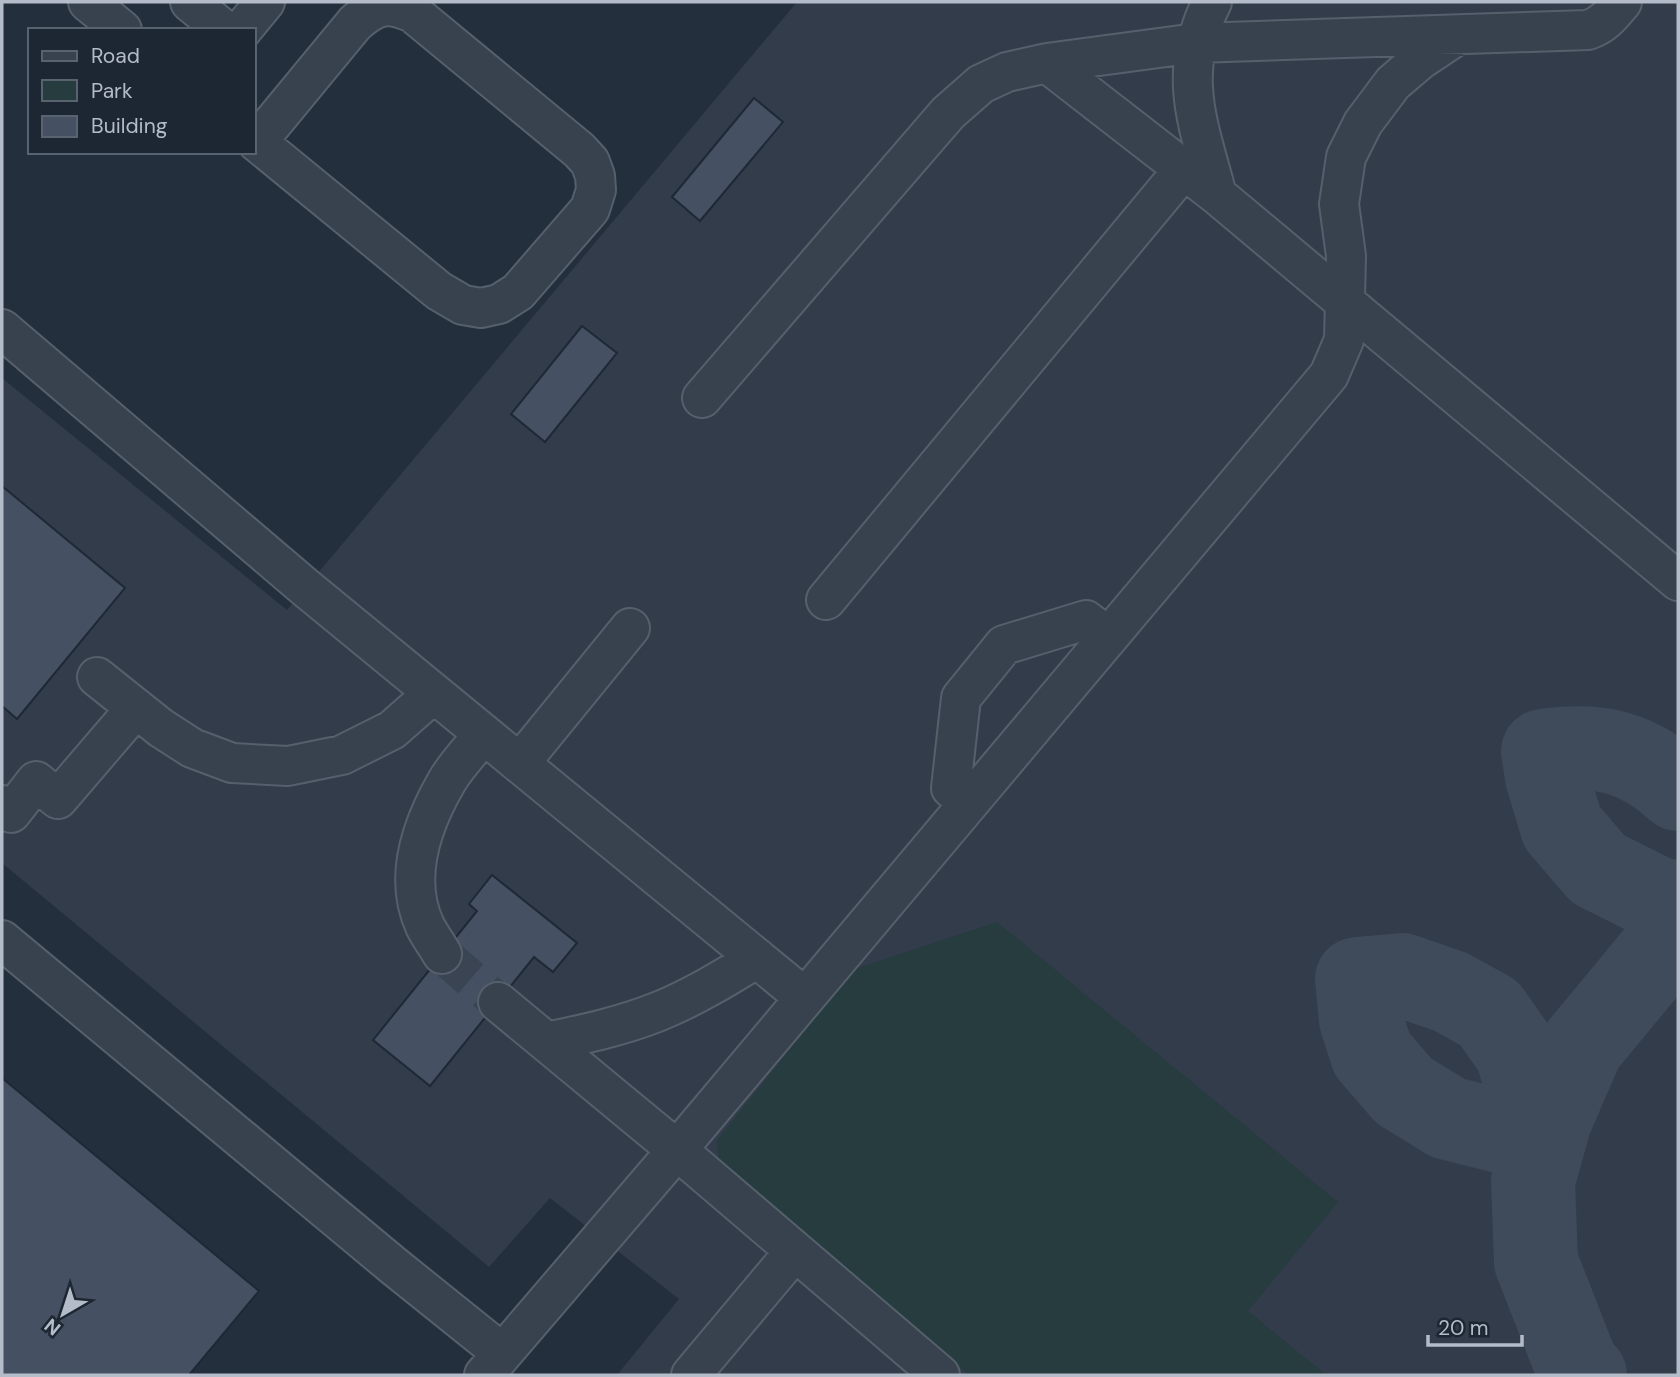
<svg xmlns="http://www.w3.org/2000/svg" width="1680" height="1377" font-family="'DM Sans',sans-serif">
	<rect width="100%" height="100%" fill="#242f3e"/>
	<!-- airport -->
	<path fill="#323c4b" d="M 797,2 L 1678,2 L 1678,1375 L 617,1375 L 679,1299 L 550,1198 L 489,1267 L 2,863 L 2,378 L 287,610 Z"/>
	<!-- green -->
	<path fill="#263c3f" d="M 997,922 L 1338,1202 L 1248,1311 L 1326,1375 L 969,1375 L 723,1166 L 718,1155 L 717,1140 L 855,969 Z"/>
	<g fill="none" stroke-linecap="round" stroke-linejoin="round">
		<!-- taxiway -->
		<path stroke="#3f4a5a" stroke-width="84" d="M 1678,789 C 1637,751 1598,743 1543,751 L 1547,777 L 1562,827 L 1598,869 L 1658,899 L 1678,903
			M 1543,1146 L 1517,1053 L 1489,1013 L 1451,992 L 1402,975 L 1357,979 L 1361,1020 L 1372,1054 L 1404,1091 L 1448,1118 L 1504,1132 L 1550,1120
			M 1585,1375 L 1578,1369 L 1536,1262 L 1533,1181 L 1550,1120 L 1582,1046 L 1678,930"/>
	</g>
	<!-- building -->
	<path fill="#455162" stroke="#1f2835" stroke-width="2" d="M 754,98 L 783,122 L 700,221 L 672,197 Z
		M 582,326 L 617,353 L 545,442 L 511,414 Z
		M 2,486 L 125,588 L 17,719 L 2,706 Z
		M 492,875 L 577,943 L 553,972 L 534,957 L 430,1086 L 373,1040 L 477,911 L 469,904 Z
		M 2,1078 L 259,1291 L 189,1375 L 2,1375 Z"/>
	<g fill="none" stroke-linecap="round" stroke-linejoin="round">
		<!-- minor-tunnel -->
		<path stroke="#3a4453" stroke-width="38" stroke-dasharray="38 19" stroke-linecap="butt" d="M 442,954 L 498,1002"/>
		<!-- minor casing -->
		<g stroke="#565f6c" stroke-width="42">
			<path id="minor" d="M 88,2 L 122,30
				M 190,2 L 224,30
				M 1212,2 C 1176,74 1198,123 1217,195
				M 242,30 L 265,2
				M 1047,63 L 1217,195 L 1678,581
				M 254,139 L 257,142 L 439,291 L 463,305 L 481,308 L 499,304 L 518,292 L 590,209 L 596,190 L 595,176 L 590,162 L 579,150 L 413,13 C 387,2 377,4 355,23 L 257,142
				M 2,329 L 306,588 L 804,997
				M 702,398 L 948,113 L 981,84 L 1007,72 L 1047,63 L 1196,43 L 1588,30 C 1604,25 1612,14 1622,2
				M 826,600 L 1184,169
				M 97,677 L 161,728 L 192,748 L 232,763 L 288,766 L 342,755 L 392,730 L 434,693
				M 520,763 L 630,628
				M 968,803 L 951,788 L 961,698 L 1004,645 L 1086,620 L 1108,637
				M 2,805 L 11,813 L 36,781 L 58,799 L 136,708
				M 2,940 L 395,1267 L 502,1353
				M 442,954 C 437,945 430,936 425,926 C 403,878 422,824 447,781 C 457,764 472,749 484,734
				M 498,1002 L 677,1150 L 940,1375
				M 547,1042 C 584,1034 622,1026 657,1012 C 692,998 725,978 757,958
				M 484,1375 L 677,1150 L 1329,375 L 1344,340 L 1346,256 L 1339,204 L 1346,157 L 1363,123 L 1393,83 L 1420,60 L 1456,36
				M 691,1375 L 795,1251"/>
		</g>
		<!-- minor -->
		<use href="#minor" stroke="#38414e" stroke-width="38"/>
	</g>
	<!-- border -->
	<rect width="1680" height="1377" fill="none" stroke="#b4bcc9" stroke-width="7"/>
	<!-- legend -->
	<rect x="28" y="28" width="228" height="126" fill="#1d2633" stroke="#59626f" stroke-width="2"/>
	<rect x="42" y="51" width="35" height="10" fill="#38414e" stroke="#59626f" stroke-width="2"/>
	<text x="91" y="63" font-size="21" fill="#b4bcc9">Road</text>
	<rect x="42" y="80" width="35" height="21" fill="#263c3f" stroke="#59626f" stroke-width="2"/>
	<text x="91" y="98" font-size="21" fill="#b4bcc9">Park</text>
	<rect x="42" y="116" width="35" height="21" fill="#455162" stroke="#59626f" stroke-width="2"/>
	<text x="91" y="133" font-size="21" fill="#b4bcc9">Building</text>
	<!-- north arrow -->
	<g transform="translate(63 1314) rotate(219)" stroke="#1d2633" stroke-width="5" paint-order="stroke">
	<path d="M0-5L12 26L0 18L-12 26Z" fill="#b4bcc9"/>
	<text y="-10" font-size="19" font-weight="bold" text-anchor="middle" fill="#b4bcc9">N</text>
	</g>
	<!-- scale -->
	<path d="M1428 1335v10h94v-10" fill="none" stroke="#b4bcc9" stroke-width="3.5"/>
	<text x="1438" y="1335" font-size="21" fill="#b4bcc9" stroke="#1d2633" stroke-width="5" paint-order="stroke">20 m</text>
</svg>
